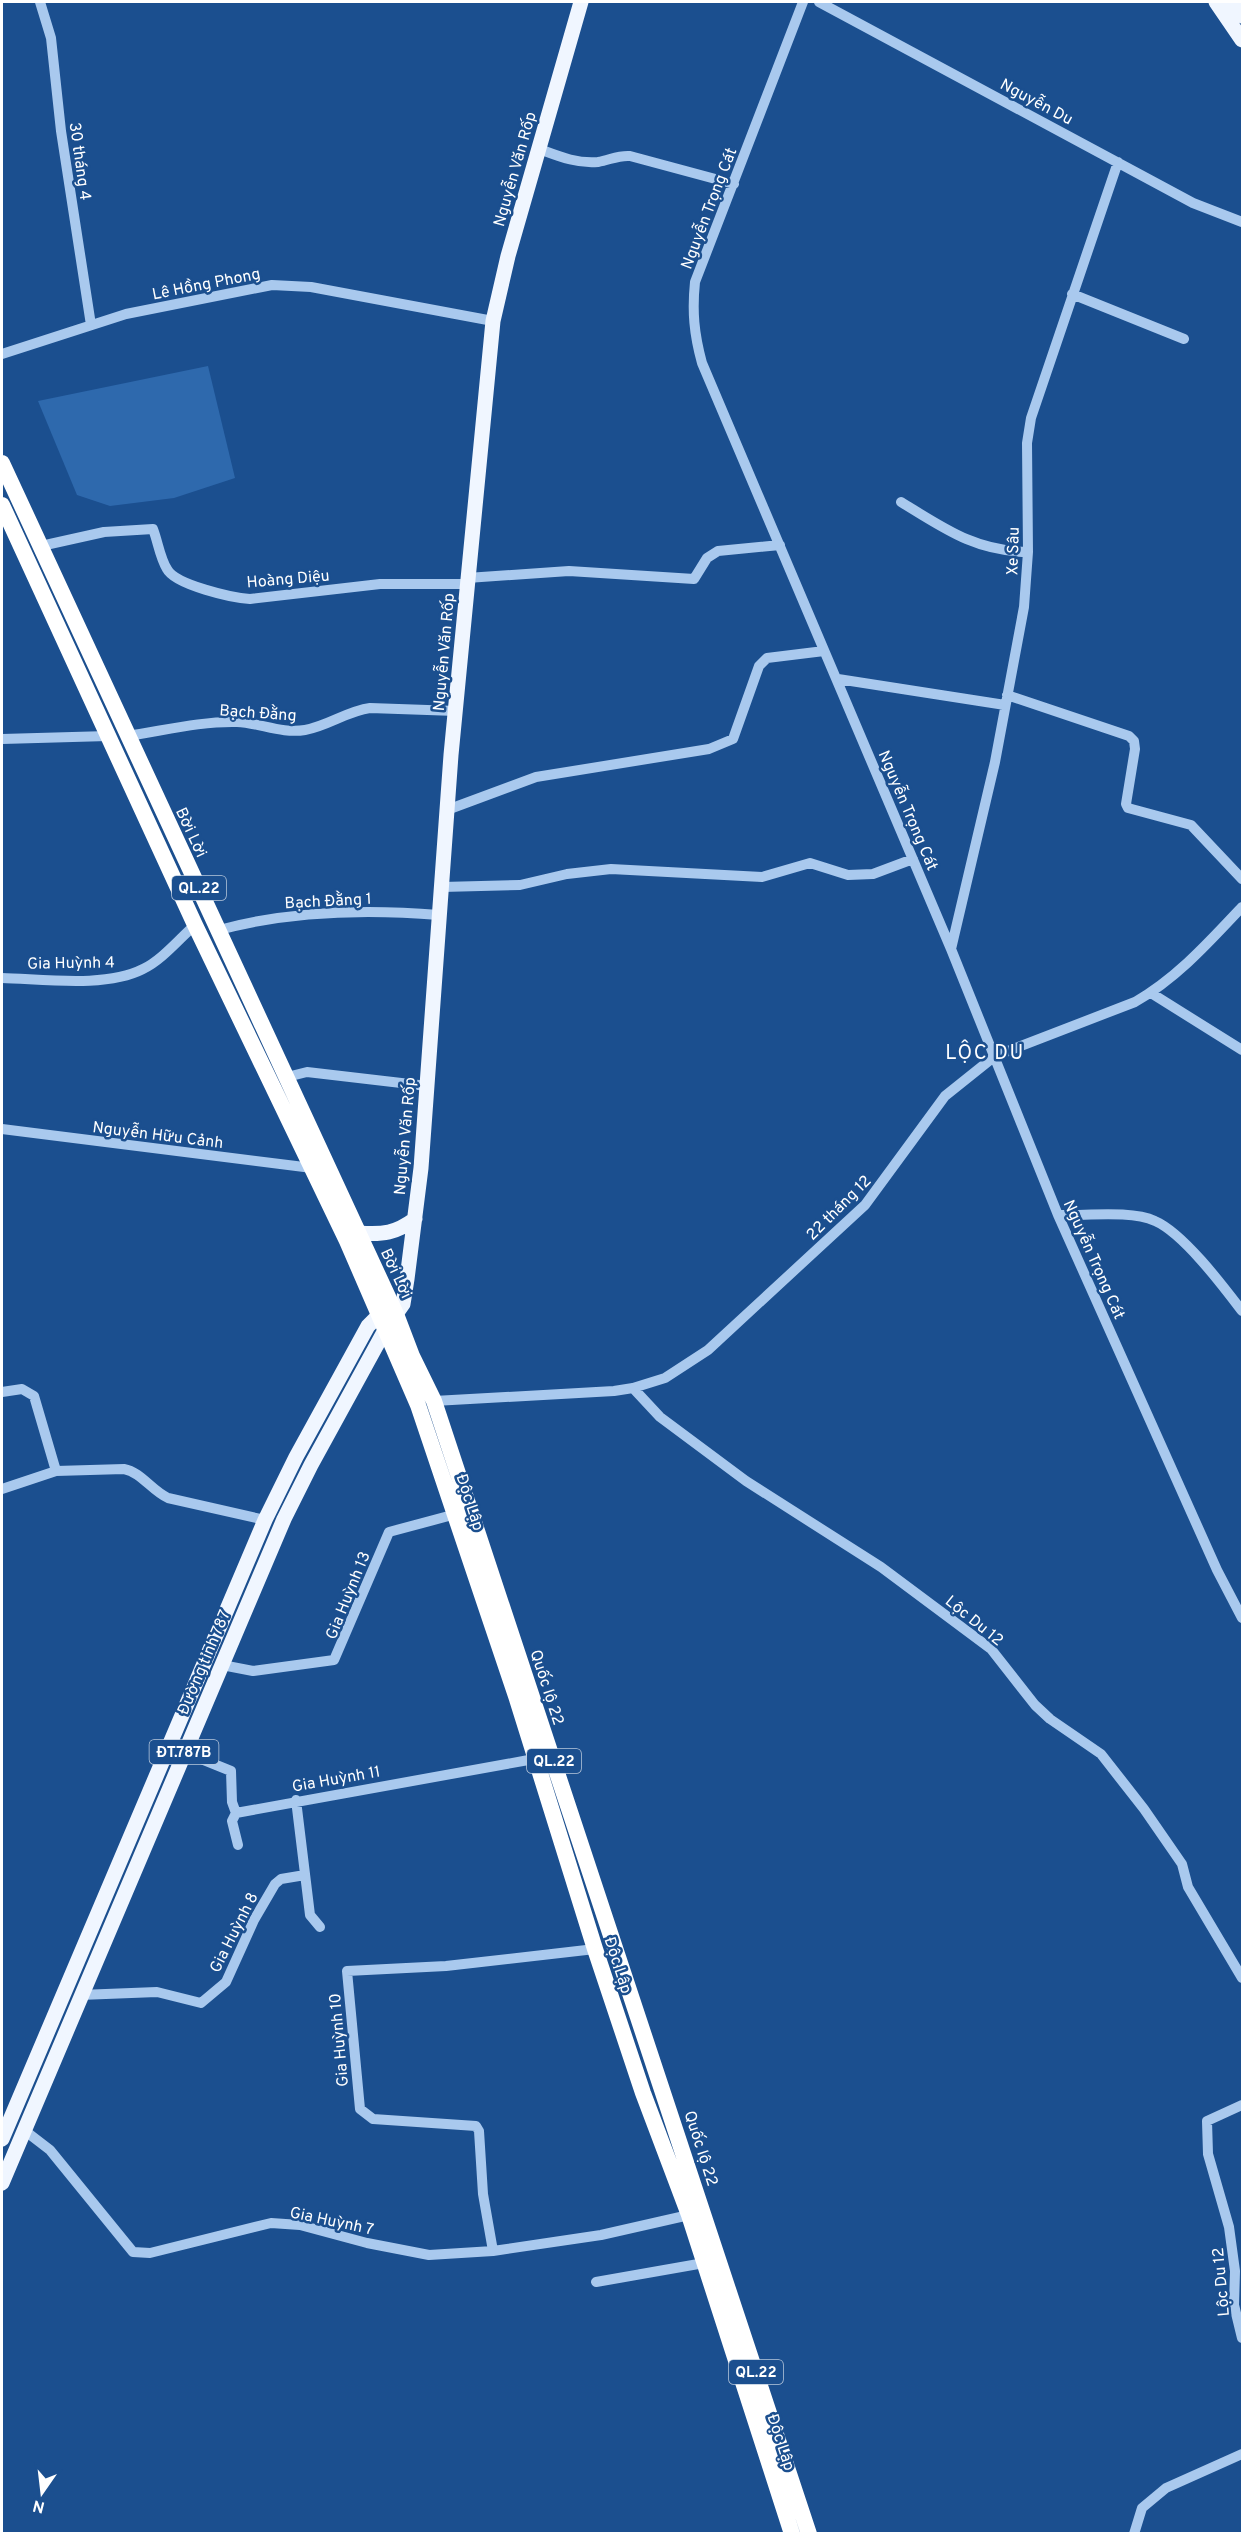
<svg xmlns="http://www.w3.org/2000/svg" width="1244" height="2535" font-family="Overpass,sans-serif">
	<rect width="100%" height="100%" fill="#1b4f8f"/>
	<!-- green -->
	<path fill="#2e69ad" d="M 208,366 L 235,478 L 174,498 L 110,506 L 77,495 L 38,401 Z"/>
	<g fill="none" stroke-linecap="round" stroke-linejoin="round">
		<!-- minor -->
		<path stroke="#a9c9ee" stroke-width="10" d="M 40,2 L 51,38 L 61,131 L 91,325
			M 803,2 L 695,282 C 692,311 694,334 702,363 L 951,949 L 1058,1215 L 1217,1570 L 1242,1618
			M 819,2 L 1193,203 L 1242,222
			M 539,149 C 558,156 577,164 598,162 C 610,160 618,155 630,156 L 734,184
			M 1072,294 L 1184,339
			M 2,354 L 126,314 L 272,285 L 311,287 L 493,321
			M 901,502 C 945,529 975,551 1028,552
			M 41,546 L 104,532 L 153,529 C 158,542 160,558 167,569 C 175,585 233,598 250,599 L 380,584 L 467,584
			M 467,578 L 569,571 L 694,579 L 707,558 L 718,551 L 780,545
			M 838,679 L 1005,705
			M 1007,695 L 1129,736 L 1134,741 L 1135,749 L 1126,804 L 1128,808 L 1191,825 L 1242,879
			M 127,736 C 162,731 201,721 237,722 C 260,723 282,734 305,730 C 328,726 347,711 370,708 L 456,711
			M 2,739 L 108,736
			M 447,810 L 536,777 L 709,749 L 733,739 L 759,666 L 767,658 L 824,651
			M 442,887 L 520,885 L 567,874 L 611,869 L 762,877 L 810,863 L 848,875 L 873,874 L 913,859
			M 219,930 C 289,911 367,909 439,915
			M 951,949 L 995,762 L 1024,607 L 1028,552 L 1027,443 L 1031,418 L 1118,162
			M 2,978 C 43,979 106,988 143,969 C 162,960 179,939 195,925
			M 1151,993 L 1242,1050
			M 287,1077 L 307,1072 L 427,1086
			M 2,1129 L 312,1168
			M 1058,1215 C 1085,1216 1131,1210 1155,1221 C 1183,1233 1223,1286 1242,1311
			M 633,1388 L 660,1417 L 746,1481 L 881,1567 L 991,1649 L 1035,1705 L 1050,1719 L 1101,1754 L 1144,1809 L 1182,1864 L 1188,1887 L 1242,1978
			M 2,1392 L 22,1389 L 34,1396 L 56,1471
			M 434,1401 L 614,1391 L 633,1388 L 665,1378 L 708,1350 L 865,1205 L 945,1096 L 995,1056 L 1135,1002 C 1177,978 1209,942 1242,907
			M 2,1489 L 56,1471 L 124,1469 C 141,1472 152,1491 168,1498 L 265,1520
			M 222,1665 L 253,1671 L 334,1660 L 389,1532 L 456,1514
			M 184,1752 L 231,1771 L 232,1802 L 236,1813
			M 296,1800 L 310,1915 L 320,1927
			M 236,1813 L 534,1759
			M 236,1813 L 232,1821 L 238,1845
			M 80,1995 L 157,1992 L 201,2003 L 226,1982 L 254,1920 L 275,1884 L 281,1879 L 305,1875
			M 1242,2105 L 1207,2121 L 1208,2154 L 1229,2227 L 1235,2271 L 1234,2305 L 1242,2338
			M 24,2130 L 50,2150 L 133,2252 L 150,2253 L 271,2223 L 300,2225 L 367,2243 L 429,2255 L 493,2251 L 601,2235 L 689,2215
			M 493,2251 L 483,2194 L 479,2131 L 476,2126 L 373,2119 L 360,2109 L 347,1971 L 446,1966 L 595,1949
			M 596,2282 L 704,2263
			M 1134,2534 L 1142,2508 L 1166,2488 L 1242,2454"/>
		<!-- major -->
		<path stroke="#f0f6ff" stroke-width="15" d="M 1216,2 L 1242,40
			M 1232,2 L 1242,16
			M 359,1233 C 383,1235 396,1233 415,1219
			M 396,1314 L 403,1304 L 407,1279 L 421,1168 L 451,755 L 493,321 L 508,256 L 581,2
			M 2,2139 L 265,1520 L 296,1457 L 368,1326 L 379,1315
			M 2,2183 L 284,1519 L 311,1465 L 385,1330"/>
		<!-- highway -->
		<path stroke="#fff" stroke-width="16" d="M 2,463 L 396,1314 L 412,1356 L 434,1401 L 809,2534
			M 2,505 L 195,925 L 347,1241 L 418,1405 L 517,1699 L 595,1949 L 643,2093 L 689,2215 L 792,2534"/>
	</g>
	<g text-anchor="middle" stroke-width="5" stroke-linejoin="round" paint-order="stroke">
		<!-- shield labels -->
		<g fill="#1b4f8f" stroke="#bbcadd" stroke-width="1.5">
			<rect x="172" y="876" width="54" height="24" rx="4.5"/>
			<rect x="149.5" y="1740" width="69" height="24" rx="4.5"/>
			<rect x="527" y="1749" width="54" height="24" rx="4.5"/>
			<rect x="729" y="2360" width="54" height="24" rx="4.5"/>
		</g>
		<g font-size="15" font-weight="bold" fill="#fff">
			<text x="199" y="893">QL.22</text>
			<text x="184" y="1757">ĐT.787B</text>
			<text x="554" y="1766">QL.22</text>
			<text x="756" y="2377">QL.22</text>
		</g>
		<!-- street labels -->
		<g font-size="16" fill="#fff" stroke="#1b4f8f">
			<text transform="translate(1037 101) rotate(28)" y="6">Nguyễn Du</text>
			<text transform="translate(81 161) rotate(82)" y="6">30 tháng 4</text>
			<text transform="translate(514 169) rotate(-74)" y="6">Nguyễn Văn Rốp</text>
			<text transform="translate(708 208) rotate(-69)" y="6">Nguyễn Trọng Cát</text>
			<text transform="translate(206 283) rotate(-11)" y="6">Lê Hồng Phong</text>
			<text transform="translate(1012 551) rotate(-88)" y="6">Xe Sâu</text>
			<text transform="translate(288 578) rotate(-5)" y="6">Hoàng Diệu</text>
			<text transform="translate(443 652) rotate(-85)" y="6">Nguyễn Văn Rốp</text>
			<text transform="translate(258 712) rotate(4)" y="6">Bạch Đằng</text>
			<text transform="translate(909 810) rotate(67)" y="6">Nguyễn Trọng Cát</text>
			<text transform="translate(192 832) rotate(65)" y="6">Bời Lời</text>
			<text transform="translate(328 900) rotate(-3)" y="6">Bạch Đằng 1</text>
			<text transform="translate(71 962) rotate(-1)" y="6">Gia Huỳnh 4</text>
			<text transform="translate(158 1134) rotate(7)" y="6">Nguyễn Hữu Cảnh</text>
			<text transform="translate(404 1136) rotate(-85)" y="6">Nguyễn Văn Rốp</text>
			<text transform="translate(838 1207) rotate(-45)" y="6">22 tháng 12</text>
			<text transform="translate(1095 1259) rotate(66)" y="6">Nguyễn Trọng Cát</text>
			<text transform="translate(397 1273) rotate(65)" y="6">Bời Lời</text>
			<text transform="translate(471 1502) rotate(72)" y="6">Độc Lập</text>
			<text transform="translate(347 1595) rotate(-68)" y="6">Gia Huỳnh 13</text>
			<text transform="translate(975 1620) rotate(39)" y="6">Lộc Du 12</text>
			<text transform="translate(203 1662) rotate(-67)" y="6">Đường tỉnh 787</text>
			<text transform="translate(548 1687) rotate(72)" y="6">Quốc lộ 22</text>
			<text transform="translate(336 1778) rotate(-10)" y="6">Gia Huỳnh 11</text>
			<text transform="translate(233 1932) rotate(-63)" y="6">Gia Huỳnh 8</text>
			<text transform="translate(619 1965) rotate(72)" y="6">Độc Lập</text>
			<text transform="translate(338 2040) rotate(-95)" y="6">Gia Huỳnh 10</text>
			<text transform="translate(702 2148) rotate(72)" y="6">Quốc lộ 22</text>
			<text transform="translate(332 2220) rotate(12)" y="6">Gia Huỳnh 7</text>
			<text transform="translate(1220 2282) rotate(-95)" y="6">Lộc Du 12</text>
			<text transform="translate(782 2442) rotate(72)" y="6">Độc Lập</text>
		</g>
		<!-- quarter labels -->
		<g font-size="20" letter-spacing="1.5" fill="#fff" stroke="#1b4f8f">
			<text x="985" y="1059">LỘC DU</text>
		</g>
	</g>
	<!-- border -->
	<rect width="1244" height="2535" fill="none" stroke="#ffffff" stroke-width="6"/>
	<!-- north arrow -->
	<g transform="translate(42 2493) rotate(194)" stroke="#1b4f8f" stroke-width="4.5" paint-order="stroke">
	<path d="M0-4.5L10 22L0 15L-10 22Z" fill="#ffffff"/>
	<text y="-9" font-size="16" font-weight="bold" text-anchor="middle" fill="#ffffff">N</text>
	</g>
</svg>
